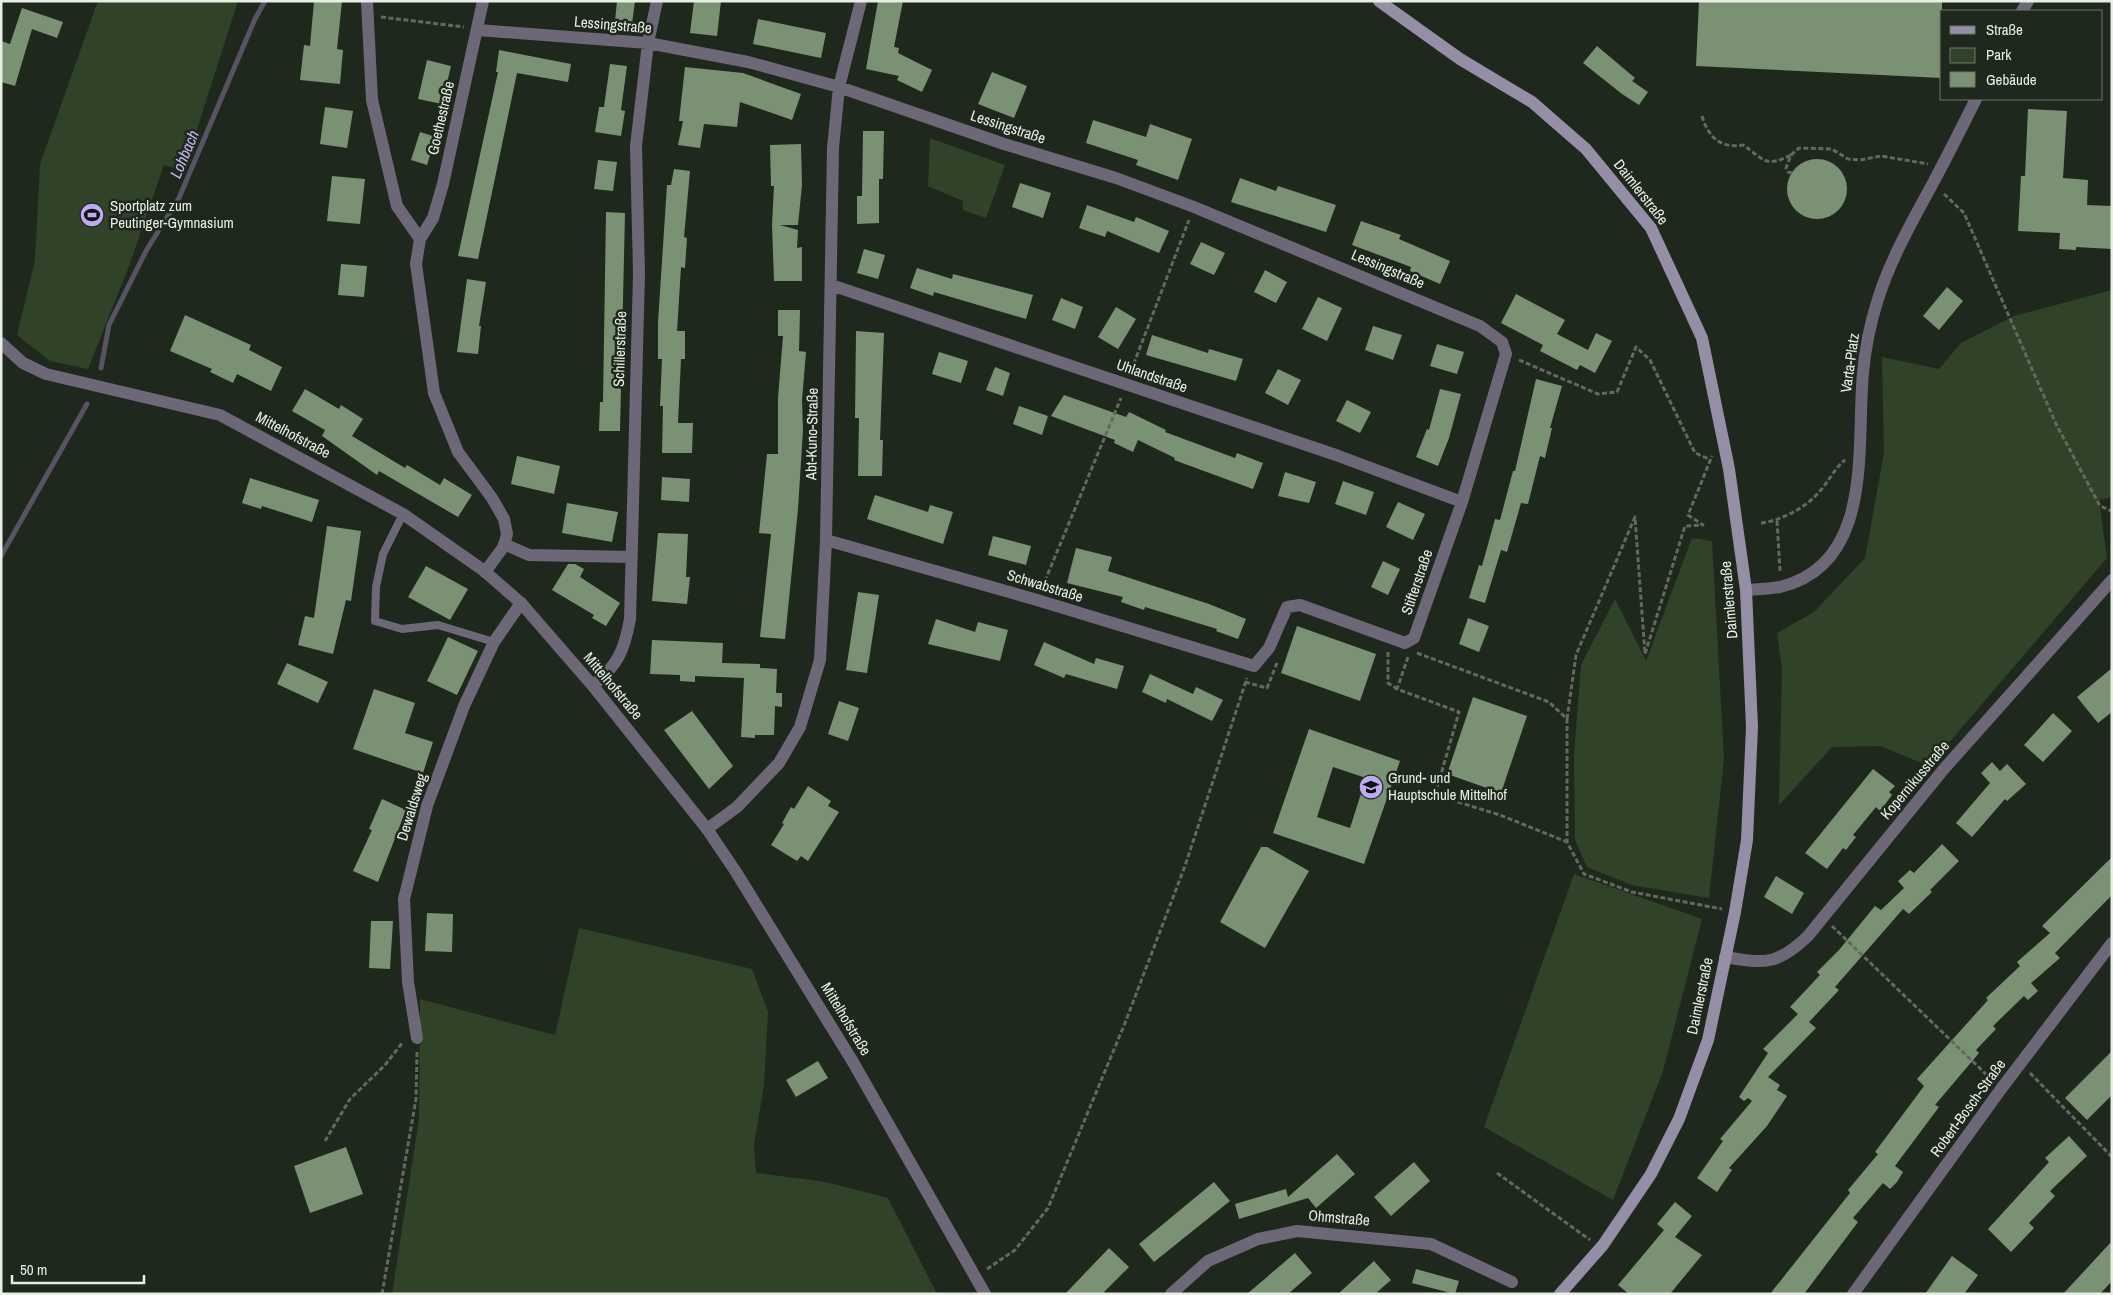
<svg xmlns="http://www.w3.org/2000/svg" width="2113" height="1295" font-family="'Archivo Narrow',sans-serif">
	<rect width="100%" height="100%" fill="#1f281c"/>
	<!-- green -->
	<path fill="#304328" d="M 98,1 L 238,1 L 184,170 L 164,165 L 129,266 L 88,369 L 50,361 L 17,335 L 35,260 L 40,164 Z
		M 930,138 L 1005,165 L 986,218 L 963,210 L 963,201 L 928,186 Z
		M 2112,290 L 2112,497 L 2099,500 L 2107,558 L 1929,766 L 1880,746 L 1832,747 L 1779,805 L 1782,669 L 1777,633 L 1814,612 L 1865,558 L 1884,453 L 1882,357 L 1939,369 L 1961,343 L 2014,316 Z
		M 1692,538 L 1712,541 L 1724,759 L 1709,898 L 1632,885 L 1587,867 L 1575,840 L 1574,755 L 1581,665 L 1615,599 L 1646,661 Z
		M 1574,874 L 1702,919 L 1663,1071 L 1613,1200 L 1484,1127 Z
		M 579,928 L 752,969 L 768,1012 L 764,1085 L 754,1145 L 756,1173 L 826,1182 L 888,1198 L 937,1294 L 392,1294 L 419,1119 L 420,999 L 555,1035 Z"/>
	<g fill="none" stroke-linecap="round" stroke-linejoin="round">
		<!-- stream -->
		<path stroke="#585363" stroke-width="5" d="M 101,368 L 109,325 L 146,251 L 179,198 L 255,19 L 265,1
			M 1,556 L 87,404"/>
	</g>
	<!-- building -->
	<path fill="#7b9173" fill-rule="evenodd" d="M 314,1 L 342,1 L 337,49 L 343,50 L 340,84 L 300,80 L 304,45 L 310,46 Z
		M 617,1 L 635,1 L 632,24 L 615,21 Z
		M 694,1 L 721,1 L 717,36 L 690,33 Z
		M 878,1 L 903,1 L 894,47 L 899,48 L 898,53 L 932,70 L 922,92 L 897,80 L 899,76 L 866,69 Z
		M 1699,1 L 1942,1 L 1942,78 L 1696,66 Z
		M 22,8 L 63,22 L 57,38 L 32,29 L 15,86 L 1,82 L 1,41 L 10,44 Z
		M 758,19 L 826,33 L 821,58 L 753,44 Z
		M 1597,46 L 1635,78 L 1632,81 L 1648,92 L 1639,105 L 1622,94 L 1583,63 Z
		M 499,50 L 571,64 L 568,82 L 517,73 L 478,259 L 458,256 L 498,72 L 496,72 Z
		M 427,60 L 451,66 L 442,104 L 418,99 Z
		M 610,64 L 627,66 L 621,110 L 625,111 L 621,136 L 595,132 L 599,107 L 604,107 Z
		M 685,67 L 743,73 L 801,94 L 792,120 L 740,102 L 737,127 L 704,124 L 700,148 L 678,145 L 683,121 L 679,121 Z
		M 992,72 L 1027,86 L 1014,118 L 978,104 Z
		M 325,107 L 353,111 L 347,148 L 320,144 Z
		M 2028,109 L 2067,111 L 2063,178 L 2088,180 L 2087,205 L 2112,206 L 2112,249 L 2076,247 L 2076,250 L 2059,249 L 2060,233 L 2018,231 L 2021,176 L 2025,176 Z
		M 1093,120 L 1146,137 L 1150,124 L 1192,139 L 1178,180 L 1136,165 L 1138,160 L 1086,143 Z
		M 863,131 L 884,131 L 883,179 L 879,179 L 879,223 L 857,224 L 857,196 L 862,196 Z
		M 420,132 L 436,137 L 427,165 L 411,160 Z
		M 801,144 L 802,185 L 798,225 L 780,225 L 798,230 L 797,248 L 802,247 L 802,281 L 774,281 L 772,225 L 774,186 L 771,186 L 770,145 Z
		M1787 189a30 30 0 1 1 60 0a30 30 0 1 1-60 0Z
		M 598,160 L 617,162 L 613,191 L 594,189 Z
		M 674,169 L 690,171 L 684,237 L 687,238 L 685,268 L 681,267 L 677,331 L 685,331 L 685,359 L 681,359 L 678,423 L 693,423 L 692,453 L 662,453 L 663,406 L 660,406 L 662,359 L 658,359 L 658,322 L 667,185 L 671,185 Z
		M 332,176 L 365,179 L 360,224 L 327,221 Z
		M 1240,178 L 1276,191 L 1278,186 L 1336,205 L 1326,232 L 1231,202 Z
		M 1020,183 L 1051,193 L 1043,218 L 1012,207 Z
		M 1087,205 L 1134,222 L 1136,217 L 1169,231 L 1159,253 L 1107,231 L 1105,237 L 1079,228 Z
		M 606,212 L 625,213 L 620,431 L 599,431 L 600,402 L 603,402 Z
		M 1361,221 L 1401,235 L 1399,239 L 1450,261 L 1440,284 L 1410,271 L 1411,267 L 1352,245 Z
		M 1201,242 L 1225,253 L 1214,275 L 1190,264 Z
		M 864,249 L 885,255 L 878,279 L 857,273 Z
		M 341,264 L 367,266 L 364,297 L 338,295 Z
		M 917,268 L 952,279 L 953,274 L 1033,295 L 1026,319 L 934,292 L 933,296 L 910,288 Z
		M 1265,270 L 1287,282 L 1276,303 L 1254,292 Z
		M 467,279 L 486,282 L 479,326 L 481,326 L 478,354 L 457,352 Z
		M 1947,287 L 1963,301 L 1939,330 L 1923,316 Z
		M 1516,294 L 1565,320 L 1557,334 L 1588,350 L 1596,333 L 1612,341 L 1595,373 L 1580,365 L 1577,370 L 1540,351 L 1543,345 L 1501,323 Z
		M 1318,297 L 1342,308 L 1327,341 L 1302,329 Z
		M 1061,298 L 1083,307 L 1075,329 L 1052,320 Z
		M 1116,307 L 1136,319 L 1118,349 L 1098,337 Z
		M 778,310 L 800,310 L 799,351 L 806,352 L 802,400 L 803,430 L 798,509 L 785,639 L 760,637 L 771,534 L 759,533 L 767,454 L 778,454 L 778,398 L 783,336 L 778,336 Z
		M 185,315 L 251,345 L 249,350 L 282,367 L 271,391 L 237,374 L 233,383 L 210,372 L 212,369 L 170,351 Z
		M 1373,326 L 1402,335 L 1393,360 L 1365,350 Z
		M 856,331 L 884,333 L 880,440 L 883,440 L 882,476 L 858,476 L 859,418 L 855,418 Z
		M 1152,335 L 1208,353 L 1209,349 L 1243,359 L 1236,381 L 1146,355 Z
		M 1437,344 L 1464,352 L 1457,374 L 1430,366 Z
		M 939,352 L 968,361 L 961,383 L 932,374 Z
		M 995,367 L 1010,373 L 1003,396 L 986,390 Z
		M 1278,369 L 1301,380 L 1288,405 L 1265,393 Z
		M 1536,379 L 1562,386 L 1550,428 L 1552,428 L 1545,458 L 1540,456 L 1528,504 L 1521,503 L 1507,552 L 1501,550 L 1485,603 L 1469,598 L 1479,565 L 1482,566 L 1495,519 L 1500,520 L 1513,471 L 1515,471 Z
		M 305,389 L 339,409 L 341,405 L 363,419 L 352,436 L 405,468 L 407,465 L 440,485 L 444,478 L 472,495 L 458,517 L 379,471 L 377,475 L 322,436 L 325,430 L 292,411 Z
		M 1440,389 L 1461,394 L 1449,438 L 1438,466 L 1416,457 L 1427,429 L 1429,430 Z
		M 1064,395 L 1126,417 L 1129,412 L 1166,430 L 1165,432 L 1235,458 L 1237,453 L 1263,463 L 1253,489 L 1174,460 L 1175,458 L 1138,440 L 1133,452 L 1114,443 L 1115,440 L 1051,416 Z
		M 1347,400 L 1371,412 L 1360,433 L 1336,421 Z
		M 1019,406 L 1048,416 L 1042,435 L 1013,424 Z
		M 517,456 L 560,466 L 554,494 L 511,484 Z
		M 1285,472 L 1316,482 L 1309,503 L 1278,496 Z
		M 662,477 L 690,479 L 689,502 L 661,500 Z
		M 250,478 L 319,500 L 312,522 L 262,506 L 261,509 L 242,503 Z
		M 1343,481 L 1374,492 L 1366,515 L 1335,504 Z
		M 875,495 L 928,512 L 930,505 L 953,512 L 943,544 L 867,519 Z
		M 1398,502 L 1425,514 L 1413,540 L 1386,527 Z
		M 567,503 L 618,512 L 612,542 L 562,533 Z
		M 327,526 L 361,531 L 351,601 L 346,600 L 333,654 L 298,645 L 305,616 L 314,618 Z
		M 658,533 L 688,534 L 686,577 L 690,577 L 687,604 L 652,601 Z
		M 993,536 L 1031,546 L 1026,565 L 988,555 Z
		M 1076,548 L 1112,557 L 1108,571 L 1209,604 L 1246,619 L 1238,639 L 1216,631 L 1217,629 L 1145,607 L 1144,610 L 1121,602 L 1123,597 L 1067,583 Z
		M 1383,561 L 1400,569 L 1388,595 L 1371,587 Z
		M 568,564 L 575,564 L 584,569 L 580,577 L 620,603 L 606,626 L 592,618 L 594,615 L 552,590 Z
		M 426,566 L 468,589 L 450,620 L 408,597 Z
		M 858,592 L 879,595 L 867,673 L 846,670 Z
		M 1468,618 L 1489,626 L 1479,652 L 1459,644 Z
		M 936,619 L 975,632 L 978,622 L 1008,630 L 1000,661 L 928,644 Z
		M 1297,626 L 1376,654 L 1360,701 L 1281,673 Z
		M 448,637 L 478,651 L 457,695 L 427,681 Z
		M 652,640 L 723,643 L 722,663 L 760,664 L 760,668 L 777,669 L 776,693 L 782,693 L 782,707 L 775,706 L 774,735 L 755,735 L 755,738 L 741,737 L 744,678 L 695,676 L 695,682 L 680,681 L 680,675 L 650,674 Z
		M 1044,642 L 1094,664 L 1096,658 L 1124,666 L 1117,689 L 1066,674 L 1064,678 L 1034,665 Z
		M 287,663 L 328,682 L 318,703 L 277,684 Z
		M 2112,668 L 2112,712 L 2098,723 L 2077,697 Z
		M 1150,674 L 1193,694 L 1196,687 L 1223,700 L 1212,721 L 1167,699 L 1166,703 L 1142,692 Z
		M 374,689 L 415,703 L 405,733 L 433,742 L 423,773 L 353,749 Z
		M 1473,697 L 1527,716 L 1501,793 L 1447,774 Z
		M 839,701 L 859,708 L 848,741 L 828,734 Z
		M 692,711 L 733,766 L 709,789 L 664,730 Z
		M 2053,713 L 2072,731 L 2043,762 L 2024,745 Z
		M 1309,729 L 1400,761 L 1364,864 L 1273,833 ZM 1333,767 L 1366,778 L 1350,828 L 1317,817 Z
		M 1992,762 L 2000,771 L 2007,764 L 2026,784 L 2007,801 L 2005,799 L 1972,837 L 1956,823 L 1990,783 L 1981,773 Z
		M 1873,769 L 1895,786 L 1889,792 L 1892,795 L 1880,811 L 1876,807 L 1853,835 L 1856,837 L 1846,850 L 1843,848 L 1827,869 L 1805,853 Z
		M 808,786 L 831,801 L 828,806 L 839,812 L 808,861 L 801,856 L 797,861 L 771,845 L 784,824 L 782,823 L 791,807 L 794,809 Z
		M 382,799 L 406,810 L 378,882 L 353,871 L 372,830 L 369,829 Z
		M 1942,844 L 1959,861 L 1930,890 L 1932,892 L 1909,914 L 1903,909 L 1835,987 L 1839,990 L 1809,1022 L 1816,1028 L 1768,1077 L 1780,1085 L 1777,1090 L 1787,1096 L 1767,1126 L 1729,1168 L 1732,1170 L 1717,1192 L 1697,1178 L 1723,1141 L 1720,1139 L 1752,1101 L 1748,1098 L 1744,1101 L 1739,1097 L 1768,1053 L 1763,1049 L 1798,1014 L 1790,1007 L 1820,975 L 1817,972 L 1839,950 L 1875,906 L 1881,910 L 1904,888 L 1898,881 L 1910,870 L 1914,873 Z
		M 1261,847 L 1267,847 L 1309,871 L 1265,948 L 1220,922 Z
		M 2112,857 L 2112,895 L 2055,953 L 2060,958 L 2031,983 L 2038,991 L 2028,1000 L 2024,996 L 1993,1026 L 1996,1029 L 1976,1050 L 1979,1053 L 1935,1105 L 1939,1107 L 1895,1166 L 1903,1172 L 1897,1182 L 1890,1189 L 1883,1183 L 1853,1218 L 1858,1222 L 1804,1294 L 1770,1294 L 1850,1193 L 1848,1190 L 1878,1154 L 1875,1152 L 1924,1086 L 1917,1079 L 1988,1000 L 1986,998 L 2020,966 L 2017,962 L 2050,933 L 2042,926 Z
		M 1776,876 L 1804,893 L 1792,914 L 1764,897 Z
		M 427,913 L 453,914 L 452,952 L 425,951 Z
		M 371,921 L 393,921 L 390,969 L 369,968 Z
		M 2112,1051 L 2112,1095 L 2087,1120 L 2065,1098 Z
		M 818,1061 L 828,1078 L 796,1097 L 786,1080 Z
		M 2069,1136 L 2087,1156 L 2050,1191 L 2055,1196 L 2029,1223 L 2034,1228 L 2011,1252 L 1988,1229 L 2049,1162 L 2045,1158 Z
		M 346,1147 L 363,1194 L 310,1213 L 294,1166 Z
		M 1337,1154 L 1355,1174 L 1316,1208 L 1308,1198 L 1239,1219 L 1235,1204 L 1286,1189 L 1288,1197 Z
		M 1414,1162 L 1430,1181 L 1391,1216 L 1374,1197 Z
		M 1214,1182 L 1230,1201 L 1154,1262 L 1139,1244 Z
		M 1675,1202 L 1692,1216 L 1675,1237 L 1702,1255 L 1670,1294 L 1629,1294 L 1618,1285 L 1664,1230 L 1657,1224 Z
		M 2112,1241 L 2112,1281 L 2100,1294 L 2063,1294 Z
		M 1109,1248 L 1129,1267 L 1102,1294 L 1065,1294 Z
		M 1295,1253 L 1312,1273 L 1288,1294 L 1247,1294 Z
		M 1952,1256 L 1978,1275 L 1964,1294 L 1925,1294 Z
		M 1374,1261 L 1391,1280 L 1375,1294 L 1338,1294 Z
		M 1416,1269 L 1459,1281 L 1455,1294 L 1412,1283 Z"/>
	<g fill="none" stroke-linecap="round" stroke-linejoin="round">
		<!-- path -->
		<path stroke="#626a5f" stroke-width="3" stroke-dasharray="5 2.5" stroke-linecap="butt" d="M 381,17 L 464,27
			M 1702,116 C 1708,137 1721,149 1743,145 C 1765,160 1765,168 1791,155
			M 1792,173 L 1788,172 L 1786,168 L 1791,155 L 1799,148 L 1832,149 L 1848,159 L 1860,160 L 1881,156 L 1928,164
			M 1944,194 L 1964,213 L 2056,424 L 2100,506 L 2112,511
			M 1519,360 L 1598,394 L 1617,392 L 1636,347 L 1650,360 L 1695,453 L 1709,459
			M 1131,371 L 1189,220
			M 1777,521 L 1780,571
			M 1761,523 C 1781,521 1807,507 1820,491 C 1829,481 1834,469 1845,460
			M 1042,588 L 1121,398
			M 1388,652 L 1388,683 L 1397,689
			M 1417,653 L 1549,702 L 1567,719 L 1567,842 L 1584,874 L 1632,892 L 1722,909
			M 1408,657 L 1397,689 L 1459,712 L 1435,795 L 1500,815 L 1567,842
			M 1245,682 L 1267,688 L 1277,663
			M 1567,719 L 1576,655 L 1635,517 L 1645,654 L 1685,526 L 1703,525 L 1688,515 L 1712,456
			M 1832,926 L 1992,1080
			M 2030,1073 L 2112,1157
			M 325,1141 L 350,1099 L 385,1065 L 403,1042
			M 1497,1173 L 1590,1240
			M 987,1269 L 1015,1250 L 1048,1208 L 1125,1023 L 1185,866 L 1247,678
			M 382,1294 L 416,1099 L 417,1052"/>
		<!-- service -->
		<path stroke="#6c6877" stroke-width="8" d="M 403,514 L 383,554 L 376,587 L 375,621 L 402,629 L 438,625 L 494,642"/>
		<!-- minor -->
		<path stroke="#6c6877" stroke-width="12" d="M 367,1 L 372,100 L 397,206 L 420,239 L 416,264 L 434,393 L 458,452 L 492,498 L 504,519 L 507,534 L 504,546 L 485,572
			M 2022,11 L 2028,1
			M 478,30 L 648,43 L 748,62 L 839,87 L 1004,144 L 1116,178 L 1194,207 L 1480,326 L 1502,342 L 1506,354 L 1462,502 L 1414,638 L 1405,643 L 1300,605 L 1287,607 L 1269,648 L 1254,666 L 1037,600 L 826,540
			M 420,239 L 433,218 L 443,184 L 483,1
			M 831,285 L 1336,455 L 1462,502
			M 504,544 L 529,555 L 631,557
			M 1746,590 C 1757,589 1770,589 1780,587 C 1875,564 1856,446 1863,373 C 1865,349 1871,321 1878,299 C 1891,258 1913,220 1933,183 C 1948,155 1962,127 1976,99
			M 593,686 C 618,664 624,652 630,619 L 639,273 L 636,146 L 648,43 L 657,1
			M 707,829 L 737,807 L 779,763 L 800,727 L 820,660 L 826,540 L 833,148 L 839,87 L 861,1
			M 1725,957 C 1765,964 1778,965 1808,936 L 1943,770 L 2112,580
			M 417,1038 L 408,982 L 404,899 L 427,806 L 464,706 L 494,642 L 521,603
			M 1171,1294 L 1208,1261 L 1258,1239 L 1297,1231 L 1431,1244 L 1512,1282
			M 1853,1294 L 2001,1089 L 2112,943"/>
		<!-- tertiary -->
		<path stroke="#6c6877" stroke-width="12" d="M 1,343 L 23,363 L 46,374 L 220,415 L 403,514 L 483,570 L 521,603 L 593,686 L 707,829 L 736,872 L 853,1062 L 985,1294"/>
		<!-- secondary -->
		<path stroke="#948ea6" stroke-width="12" d="M 1379,1 L 1460,59 L 1532,102 L 1586,149 L 1651,228 L 1702,338 L 1729,469 L 1746,590 L 1752,727 L 1747,840 L 1735,912 L 1708,1040 L 1679,1119 L 1651,1174 L 1603,1245 L 1560,1294"/>
	</g>
	<!-- icons -->
	<defs>
		<g id="stadium-disc" transform="scale(1.25)"><circle r="9.5" fill="#bea9f5" stroke="#1f281c"/><path d="M0-5a6.5 5 0 1 0 0 10a6.5 5 0 1 0 0-10ZM-3.5-1.8h7v3.6h-7Z" fill="#111"/></g>
		<g id="school-disc" transform="scale(1.25)"><circle r="9.5" fill="#bea9f5" stroke="#1f281c"/><path d="M0-5L7-2L0 1L-7-2ZM-4 1L0 2.5L4 1V4Q0 6-4 4Z" fill="#111"/></g>
	</defs>
	<g fill-rule="evenodd">
		<use href="#stadium-disc" x="92" y="215"/>
		<use href="#school-disc" x="1371" y="787"/>
	</g>
	<g text-anchor="middle" stroke-width="5" stroke-linejoin="round" paint-order="stroke">
		<!-- street labels -->
		<g font-size="15" fill="#e7eee5" stroke="#1f281c">
			<text transform="translate(613 25) rotate(5)" y="5">Lessingstraße</text>
			<text transform="translate(441 118) rotate(-77)" y="5">Goethestraße</text>
			<text transform="translate(1008 127) rotate(18)" y="5">Lessingstraße</text>
			<text transform="translate(1641 192) rotate(52)" y="5">Daimlerstraße</text>
			<text transform="translate(1388 269) rotate(23)" y="5">Lessingstraße</text>
			<text transform="translate(620 349) rotate(-88)" y="5">Schillerstraße</text>
			<text transform="translate(1850 363) rotate(-82)" y="5">Varta-Platz</text>
			<text transform="translate(1152 376) rotate(19)" y="5">Uhlandstraße</text>
			<text transform="translate(812 434) rotate(-89)" y="5">Abt-Kuno-Straße</text>
			<text transform="translate(293 435) rotate(28)" y="5">Mittelhofstraße</text>
			<text transform="translate(1417 582) rotate(-71)" y="5">Stifterstraße</text>
			<text transform="translate(1045 586) rotate(17)" y="5">Schwabstraße</text>
			<text transform="translate(1729 600) rotate(-95)" y="5">Daimlerstraße</text>
			<text transform="translate(613 686) rotate(50)" y="5">Mittelhofstraße</text>
			<text transform="translate(1915 780) rotate(-50)" y="5">Kopernikusstraße</text>
			<text transform="translate(412 807) rotate(-73)" y="5">Dewaldsweg</text>
			<text transform="translate(1700 996) rotate(-78)" y="5">Daimlerstraße</text>
			<text transform="translate(846 1019) rotate(59)" y="5">Mittelhofstraße</text>
			<text transform="translate(1968 1108) rotate(-54)" y="5">Robert-Bosch-Straße</text>
			<text transform="translate(1339 1218) rotate(5)" y="5">Ohmstraße</text>
		</g>
		<!-- poi labels -->
		<g font-size="15" fill="#e7eee5" stroke="#1f281c" text-anchor="start">
			<text x="110" y="211">Sportplatz zum<tspan x="110" dy="17">Peutinger-Gymnasium</tspan></text>
			<text x="1388" y="783">Grund- und<tspan x="1388" dy="17">Hauptschule Mittelhof</tspan></text>
		</g>
		<!-- water labels -->
		<g font-size="16" font-style="italic" fill="#c6b7f1" stroke="#1f281c">
			<text transform="translate(184 154) rotate(-67)" y="6">Lohbach</text>
		</g>
	</g>
	<!-- border -->
	<rect width="2113" height="1295" fill="none" stroke="#e7eee5" stroke-width="5"/>
	<!-- legend -->
	<rect x="1940" y="10" width="162" height="90" fill="#1f281c" stroke="#6f776c"/>
	<rect x="1950" y="26" width="25" height="8" fill="#948ea6" stroke="#6f776c"/>
	<text x="1986" y="35" font-size="15" fill="#e7eee5">Straße</text>
	<rect x="1950" y="48" width="25" height="15" fill="#304328" stroke="#6f776c"/>
	<text x="1986" y="60" font-size="15" fill="#e7eee5">Park</text>
	<rect x="1950" y="72" width="25" height="15" fill="#7b9173" stroke="#6f776c"/>
	<text x="1986" y="85" font-size="15" fill="#e7eee5">Gebäude</text>
	<!-- scale -->
	<path d="M12 1275v8h132v-8" fill="none" stroke="#e7eee5" stroke-width="2.5"/>
	<text x="20" y="1275" font-size="15" fill="#e7eee5" stroke="#1f281c" stroke-width="4" paint-order="stroke">50 m</text>
</svg>
